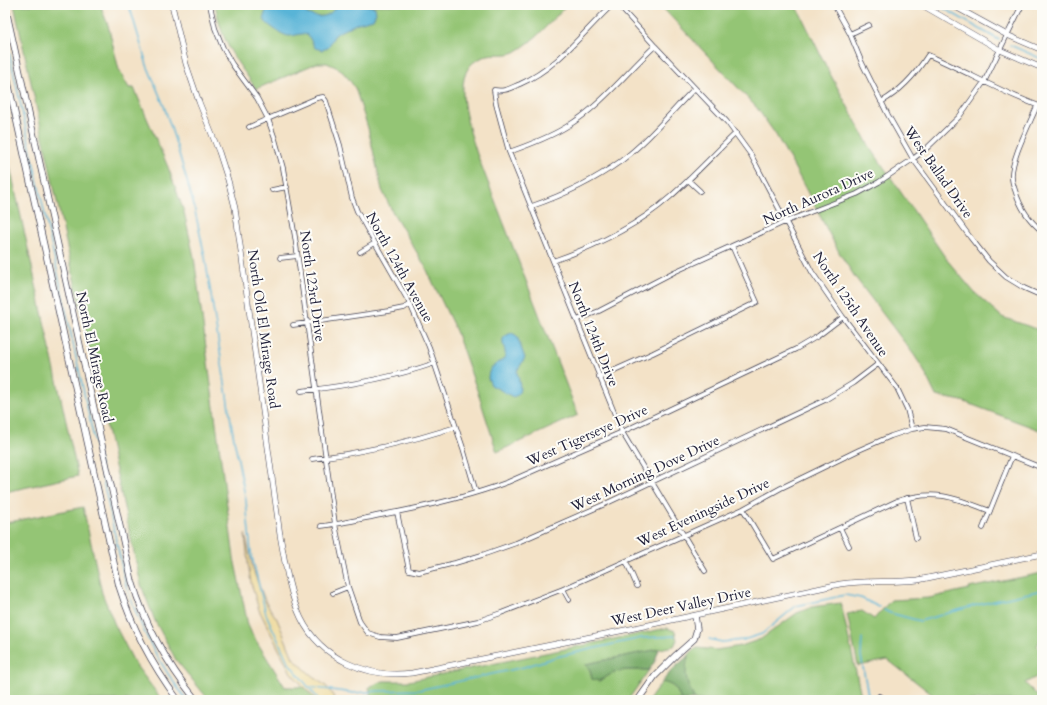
<svg xmlns="http://www.w3.org/2000/svg" width="1047" height="705" font-family="Cardo,serif">
	<rect width="100%" height="100%" fill="#fdfcf7"/>
	<filter id="ink" filterUnits="userSpaceOnUse"><feTurbulence type="fractalNoise" baseFrequency=".025" numOctaves="2"/><feDisplacementMap in="SourceGraphic" scale="8" xChannelSelector="R" yChannelSelector="G"/><feConvolveMatrix kernelMatrix="1 2 1 2 8 2 1 2 1" color-interpolation-filters="sRGB"/></filter>
	<filter id="wash" filterUnits="userSpaceOnUse"><feTurbulence type="fractalNoise" baseFrequency=".012" numOctaves="4" result="noise"/><feDisplacementMap in="SourceGraphic" scale="16" xChannelSelector="R" yChannelSelector="G"/><feGaussianBlur stdDeviation="0.9" result="paint"/><feColorMatrix in="noise" values="0 0 0 0 0 0 0 0 0 0 0 0 0 0 0 0 0 1.4 0 .05"/><feComposite in="paint" operator="in"/></filter>
	<g filter="url(#wash)">
		<rect width="100%" height="100%" fill="#f3e2c7"/>
		<!-- green -->
		<path fill="#94c575" stroke="#5b7458" d="M 14,5 L 102,5 L 102,10 L 108,25 L 119,70 L 129,88 L 134,88 L 168,167 L 184,212 L 194,257 L 234,558 L 248,625 L 252,634 L 285,687 L 303,687 L 316,700 L 209,700 L 176,660 L 155,621 L 141,585 Z
			M 215,5 L 567,5 C 551,21 535,41 515,52 C 506,56 497,53 488,55 C 484,56 480,59 477,60 C 449,75 470,131 477,154 L 578,415 L 497,452 L 477,390 L 456,331 L 425,266 L 392,211 L 382,190 L 368,128 L 355,88 L 348,78 L 340,69 L 327,63 L 317,63 L 256,89 C 246,73 233,59 226,41 C 220,30 218,17 215,5 Z
			M 660,5 L 794,5 L 800,13 L 828,70 L 868,144 L 947,260 L 974,292 L 1002,317 L 1042,331 L 1042,431 L 962,401 L 936,396 L 922,367 L 914,355 L 855,277 L 840,254 L 792,163 L 776,135 L 757,108 Z
			M 5,144 L 78,476 L 5,492 Z
			M 83,507 L 102,593 L 115,625 L 135,664 L 162,700 L 5,700 L 5,523 Z
			M 1042,573 L 1042,637 L 1037,646 L 1042,651 L 1042,674 L 1025,683 L 1042,700 L 939,700 L 888,660 L 858,666 L 847,614 L 862,611 L 874,619 L 891,600 L 929,598 L 969,589 L 969,588 Z
			M 841,603 L 862,700 L 695,700 C 689,688 681,671 688,657 C 689,653 694,650 697,648 L 716,650 L 741,646 L 761,639 L 797,613 L 812,607 Z
			M 667,628 L 675,631 L 677,640 L 674,646 L 586,664 L 590,670 L 592,679 L 599,681 L 615,672 L 626,670 L 649,670 L 628,700 L 372,700 L 369,687 L 383,681 L 409,681 Z
			M 662,682 C 675,685 676,688 681,700 L 649,700 Z"/>
		<!-- forest -->
		<path fill="#7a6" stroke="#4c6650" d="M 659,649 L 655,661 L 649,670 L 626,670 L 615,672 L 599,681 L 592,679 L 590,670 L 586,664 Z
			M 688,656 C 684,675 686,683 695,700 L 681,700 C 676,688 675,685 662,682 L 673,669 Z"/>
		<!-- sand -->
		<path fill="#eeda9e" stroke="#887e6c" d="M 245,534 L 253,570 L 266,603 L 277,619 L 293,658 L 310,674 L 327,687 L 336,700 L 316,700 L 291,673 L 259,610 L 251,583 L 248,563 Z"/>
		<!-- water -->
		<path fill="#59b4d7" stroke="#3e6b89" d="M 268,5 L 299,5 C 303,15 317,19 327,15 C 332,13 335,7 339,5 L 364,5 L 375,7 L 376,13 L 373,19 L 358,23 L 339,32 L 334,36 L 328,48 L 322,50 L 315,48 L 308,35 C 302,32 296,36 289,36 C 283,36 266,24 263,19 Z
			M 512,333 L 517,336 L 525,358 L 517,371 C 518,380 525,393 513,397 L 491,385 L 488,378 C 489,362 502,365 505,356 C 507,347 495,338 512,333 Z"/>
		<g fill="none" stroke-linecap="round" stroke-linejoin="round">
			<!-- stream -->
			<path stroke="#59b4d7" stroke-width="1.5" d="M 129,5 L 147,65 L 164,106 L 178,150 L 193,202 L 205,257 L 233,434 L 246,501 L 251,553 L 266,614 L 288,662 L 319,700
				M 938,5 L 999,40
				M 5,33 L 126,585 C 140,628 159,665 187,700
				M 1010,45 L 1042,59
				M 884,610 L 890,613 L 920,621 L 977,605 L 1042,590
				M 862,638 L 861,656 L 868,695 L 871,697
				M 709,639 L 722,642 L 743,640 L 762,634 L 796,606 L 845,595 L 861,598 L 879,607
				M 308,687 L 354,693 L 378,691 L 419,690 L 524,667 L 556,657 L 618,643 L 642,638 L 675,636"/>
		</g>
	</g>
	<g filter="url(#ink)">
		<g fill="none" stroke-linecap="round" stroke-linejoin="round">
			<!-- minor casing -->
			<g stroke="#413f50" stroke-width="5.5">
				<path id="minor" d="M 210,5 L 215,28 L 223,48 L 232,64 L 257,98 L 268,119 L 275,139 L 283,168 L 295,237 L 335,524 L 348,587 L 360,622 L 368,633 L 380,637 L 397,638 L 478,621 L 501,613 L 563,589 L 743,509 L 781,488 L 859,450 L 891,436 L 912,429 L 925,427 L 946,429 L 1042,468
					M 612,5 C 582,33 559,67 520,84 C 510,88 505,92 494,90 L 496,104 L 509,152 L 622,432 L 705,571
					M 618,5 L 655,46 L 727,122 L 751,155 L 812,272 L 843,317 L 897,388 L 907,409 L 912,429
					M 834,5 L 850,34 L 862,63 L 888,115 L 913,159 L 970,237 L 989,261 L 1006,277 L 1024,288 L 1042,296
					M 850,34 L 869,25
					M 881,102 C 901,91 916,74 928,55 C 966,71 1002,93 1042,107
					M 1037,106 C 1030,123 1010,161 1012,178 C 1012,182 1014,187 1015,190 C 1020,207 1028,220 1042,231
					M 249,127 L 317,98 L 323,97 L 326,101 L 340,145 L 352,198 L 357,211 L 367,229 L 410,304 L 429,347 L 463,448 L 476,492
					M 509,152 C 529,145 548,138 566,127 C 600,107 626,73 655,46
					M 688,180 L 700,191
					M 272,190 L 287,187
					M 532,206 C 564,195 593,181 621,161 C 648,141 671,112 695,88
					M 360,252 L 375,243
					M 280,258 L 297,256
					M 553,261 C 596,246 636,227 670,197 C 693,177 714,154 736,133
					M 577,320 L 599,311 L 674,272 L 787,221 L 857,194 L 879,182 L 913,159 L 928,147 L 959,117 L 984,82 L 1022,5
					M 293,325 L 389,311 L 404,308 L 410,304
					M 599,377 L 653,353 L 757,302 L 732,246
					M 301,391 C 347,386 392,378 435,363
					M 312,459 C 361,453 409,442 456,427
					M 907,498 L 916,538
					M 743,509 L 773,559 L 897,501 C 935,489 954,497 990,511
					M 397,512 L 409,570 L 419,572 L 455,563 L 482,555 L 516,543 L 605,504 L 825,400 L 853,383 L 878,364
					M 321,526 C 341,524 361,519 381,515 C 424,507 468,497 508,482 L 622,432 L 796,349 L 818,336 L 843,317
					M 840,528 L 849,546
					M 983,528 L 1012,456
					M 626,561 L 637,586
					M 563,589 L 569,600
					M 333,593 L 348,587
					M 879,696 L 886,700"/>
			</g>
			<!-- tertiary casing -->
			<g stroke="#413f50" stroke-width="6">
				<path id="tertiary" d="M 172,5 L 186,64 L 199,102 L 219,152 L 228,180 L 235,208 L 280,535 C 285,562 289,593 301,618 C 321,659 368,679 412,673 L 630,629 L 840,584 C 866,580 892,583 918,580 L 1042,554
					M 922,5 L 1000,50 L 1042,68
					M 952,5 L 1007,35 L 1042,50"/>
			</g>
			<!-- secondary casing -->
			<g stroke="#413f50" stroke-width="7">
				<path id="secondary" d="M 5,5 L 132,581 C 145,625 167,664 196,700
					M 5,68 L 119,586 C 132,628 152,665 178,700
					M 638,700 L 655,676 L 676,655 L 694,639 L 697,629 L 695,616"/>
			</g>
			<!-- minor -->
			<use href="#minor" stroke="#fff" stroke-width="4"/>
			<!-- tertiary -->
			<use href="#tertiary" stroke="#fff" stroke-width="5"/>
			<!-- secondary -->
			<use href="#secondary" stroke="#fff" stroke-width="5.5"/>
		</g>
	</g>
	<g text-anchor="middle" stroke-width="4" stroke-linejoin="round" paint-order="stroke">
		<!-- street labels -->
		<g font-size="14" fill="#22223b" stroke="#fdfcf7">
			<text transform="translate(939 172) rotate(55)" y="5">West Ballad Drive</text>
			<text transform="translate(818 196) rotate(-24)" y="5">North Aurora Drive</text>
			<text transform="translate(400 267) rotate(61)" y="5">North 124th Avenue</text>
			<text transform="translate(313 286) rotate(82)" y="5">North 123rd Drive</text>
			<text transform="translate(851 304) rotate(56)" y="5">North 125th Avenue</text>
			<text transform="translate(264 329) rotate(82)" y="5">North Old El Mirage Road</text>
			<text transform="translate(594 334) rotate(68)" y="5">North 124th Drive</text>
			<text transform="translate(95 357) rotate(78)" y="5">North El Mirage Road</text>
			<text transform="translate(587 435) rotate(-24)" y="5">West Tigerseye Drive</text>
			<text transform="translate(645 473) rotate(-25)" y="5">West Morning Dove Drive</text>
			<text transform="translate(703 512) rotate(-25)" y="5">West Eveningside Drive</text>
			<text transform="translate(681 606) rotate(-12)" y="5">West Deer Valley Drive</text>
		</g>
	</g>
	<!-- margin -->
	<rect width="1047" height="705" fill="none" stroke="#fdfcf7" stroke-width="20"/>
</svg>
